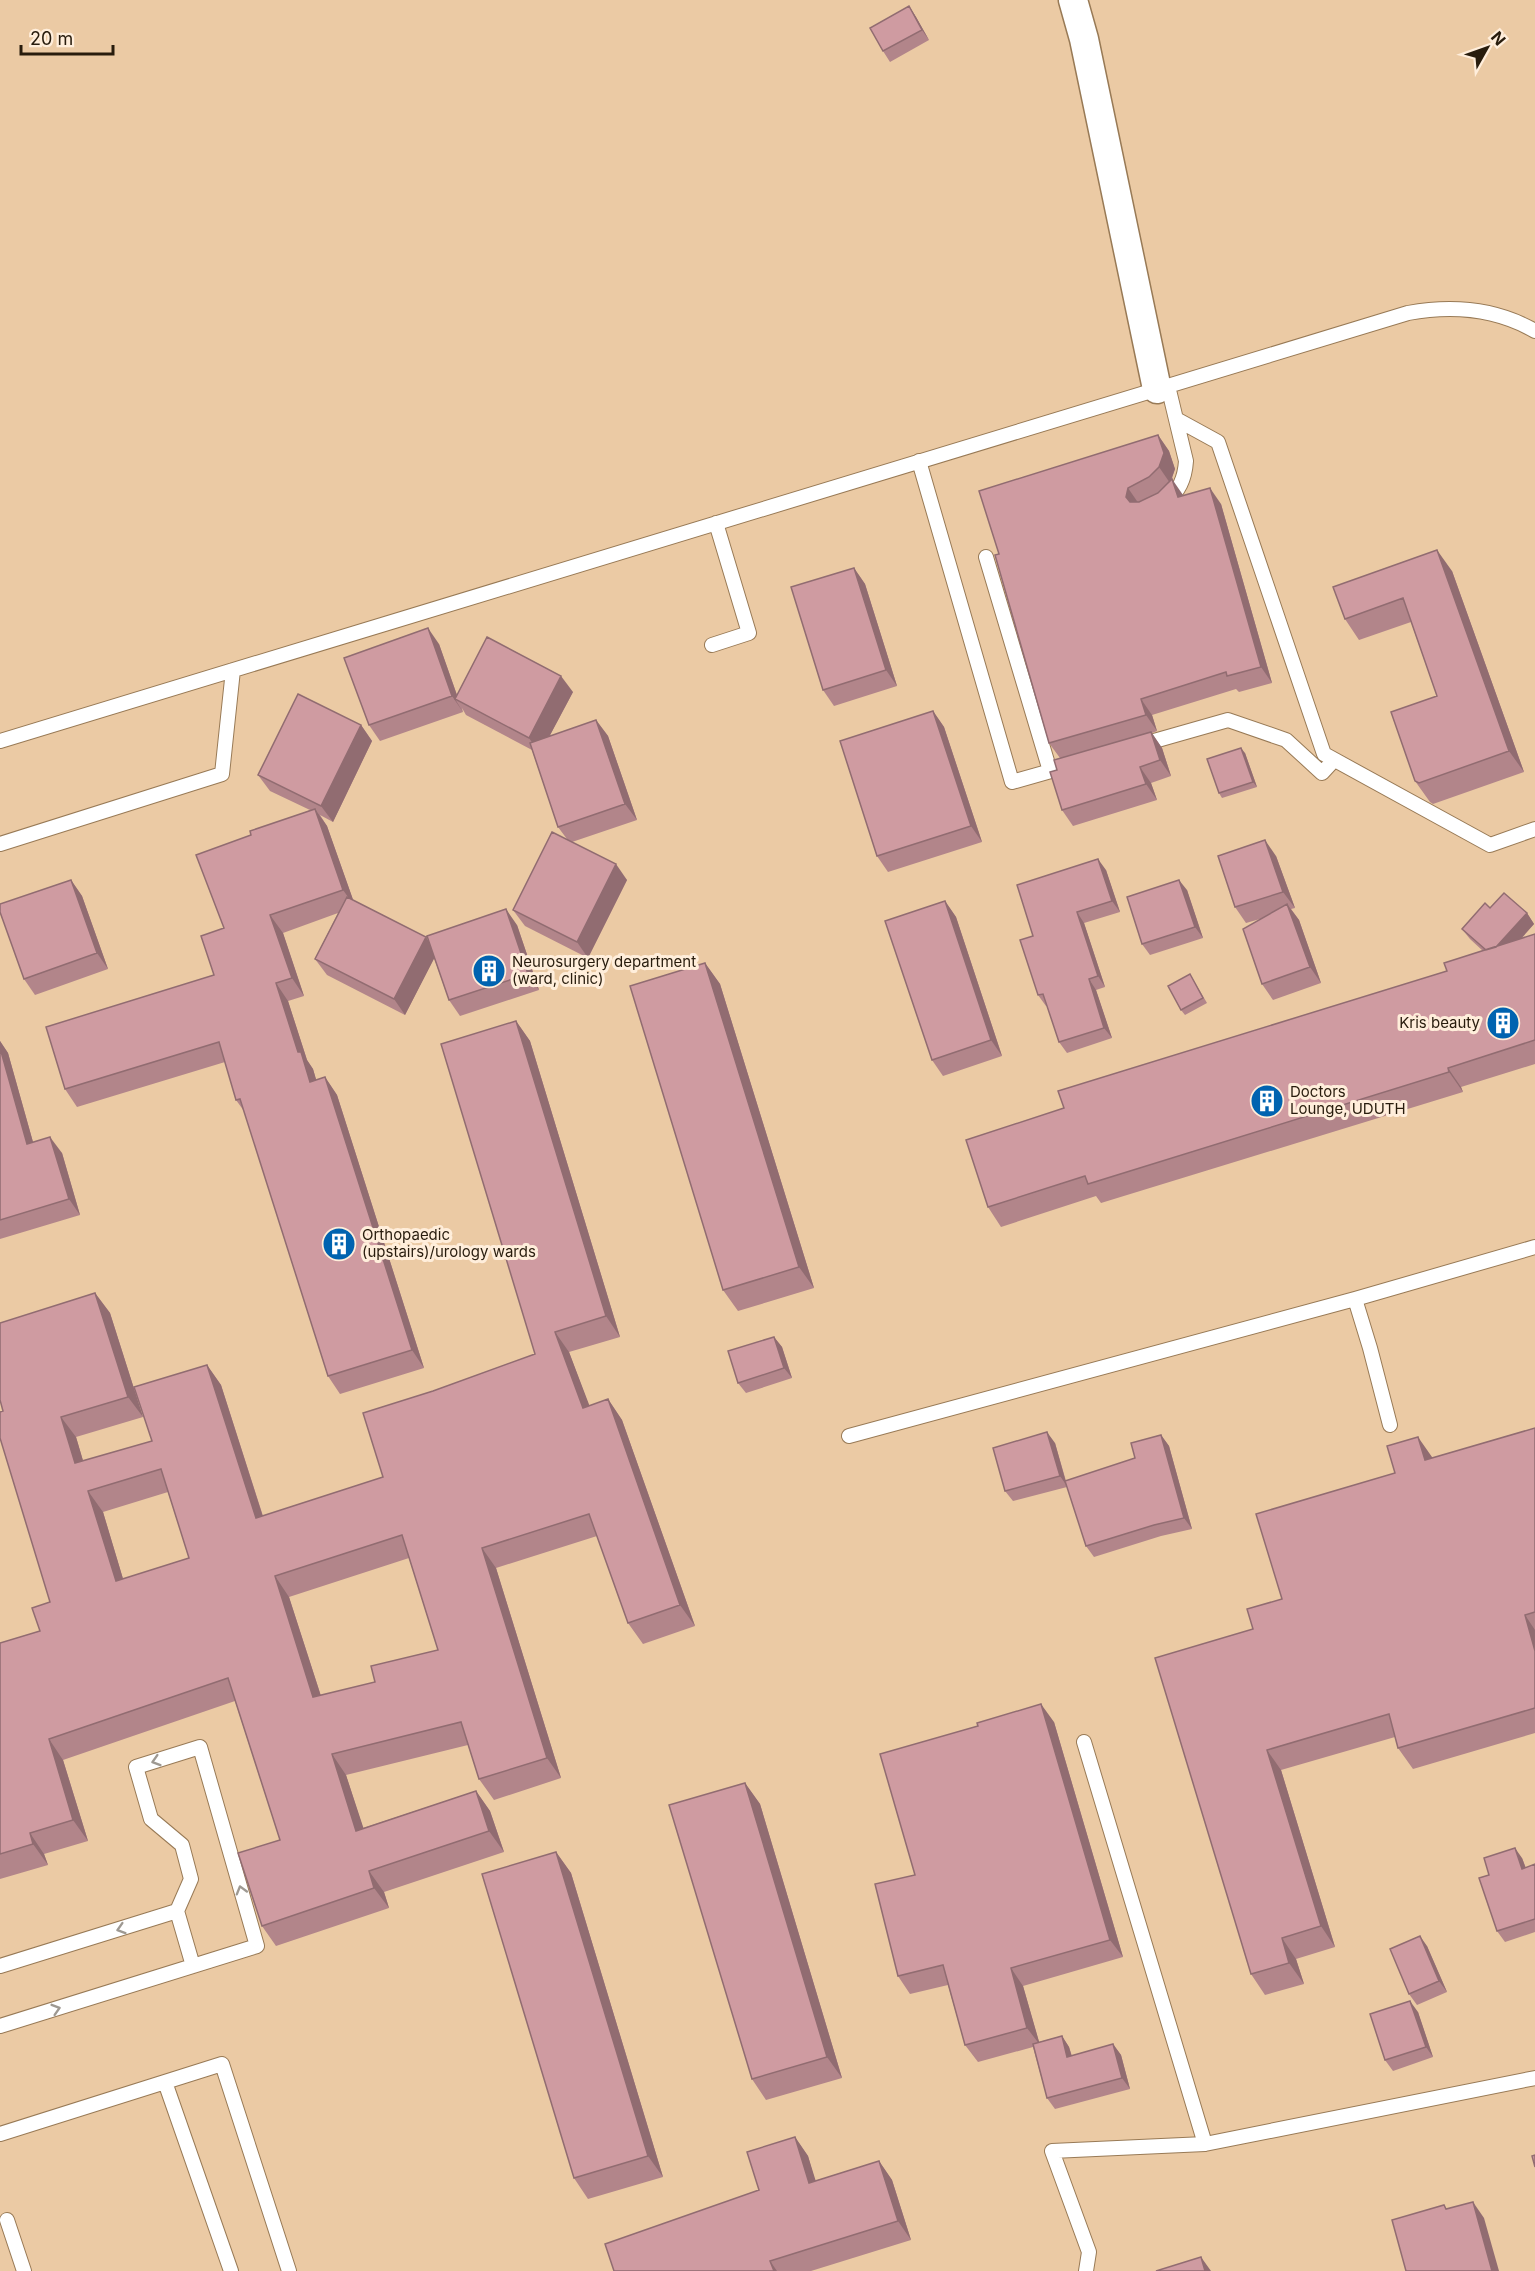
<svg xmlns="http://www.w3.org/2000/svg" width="1535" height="2271" font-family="Inter,sans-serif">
	<rect width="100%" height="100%" fill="#ebcaa4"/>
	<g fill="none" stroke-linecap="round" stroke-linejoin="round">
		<!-- lane casing -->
		<g stroke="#987a56" stroke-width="16">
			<path id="lane" d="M 1176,419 L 1218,442 L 1324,754 L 1490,845 L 1535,829
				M 919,461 L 1012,782 L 1072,765
				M 1167,500 C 1180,491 1185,476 1186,461 L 1168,386
				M 986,557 L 1050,771
				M 712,645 L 749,633 L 716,523
				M 0,741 L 1408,313 C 1452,305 1495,308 1535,331
				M 1140,745 L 1228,720 L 1286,740 L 1322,773 L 1334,760
				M 0,844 L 222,774 L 233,670
				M 1355,1299 L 1370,1348 L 1390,1425
				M 849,1436 L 1355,1299 L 1535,1247
				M 1084,1742 L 1205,2144
				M 0,1966 L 177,1911
				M 0,2026 L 257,1946 L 200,1747 L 136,1767 L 151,1819 L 182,1845 L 191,1879 L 177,1911 L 193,1966
				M 165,2082 L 231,2271
				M 0,2134 L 222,2064 L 289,2271
				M 7,2220 L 24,2271
				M 1086,2271 L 1089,2252 L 1052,2151 L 1205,2144 L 1535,2078"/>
		</g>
		<!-- street casing -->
		<g stroke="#987a56" stroke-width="31">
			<path id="street" d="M 1073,0 L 1084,39 L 1157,389"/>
		</g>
		<!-- lane -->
		<use href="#lane" stroke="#fff" stroke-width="14"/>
		<!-- street -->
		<use href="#street" stroke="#fff" stroke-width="28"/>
	</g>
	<!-- wall -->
	<path fill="#b2858a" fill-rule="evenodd" d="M 909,6 L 916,17 L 929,40 L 890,62 L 883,51 Z
		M 1158,435 L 1169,451 L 1175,469 L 1171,481 L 1183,496 L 1221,504 L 1272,683 L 1239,692 L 1236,689 L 1152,715 L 1157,731 L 1152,733 L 1162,748 L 1171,776 L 1151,783 L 1157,800 L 1073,826 L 1062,810 L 1057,770 L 1060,758 L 1049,743 L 999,554 Z
		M 854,568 L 865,584 L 897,686 L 834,706 L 823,690 Z
		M 1452,571 L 1524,772 L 1433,804 L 1430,802 L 1415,781 L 1437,696 L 1411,622 L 1359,640 L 1345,619 Z
		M 439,644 L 457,695 L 573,692 L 549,737 L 596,720 L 608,736 L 637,820 L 572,842 L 627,880 L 588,958 L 525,926 L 513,910 L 567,839 L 558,827 L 532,750 L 466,715 L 462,708 L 463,712 L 380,741 L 369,725 Z
		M 933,711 L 944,727 L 982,842 L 888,872 L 877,856 Z
		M 361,725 L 372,741 L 333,822 L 320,815 L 327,826 L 353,900 L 429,941 L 517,925 L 539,990 L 460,1016 L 449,1000 L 434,958 L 405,1015 L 327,975 L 315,959 L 338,913 L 283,933 L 304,996 L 288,1001 L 307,1060 L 313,1069 L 316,1080 L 325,1077 L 337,1095 L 424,1368 L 340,1394 L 328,1376 L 244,1111 L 236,1100 L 225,1062 L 77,1107 L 65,1089 L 214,975 L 224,928 L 251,835 L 310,810 L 270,791 L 258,775 Z
		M 1245,753 L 1257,787 L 1222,798 L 1219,793 Z
		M 1276,856 L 1295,908 L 1291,909 L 1299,920 L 1321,983 L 1273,1000 L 1262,984 L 1260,919 L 1246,923 L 1235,907 Z
		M 1106,870 L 1120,912 L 1084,923 L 1105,987 L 1096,990 L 1112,1038 L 1067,1053 L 1059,1042 L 1047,1006 L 1046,1006 L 1038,995 L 1033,936 Z
		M 71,880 L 82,896 L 108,969 L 35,995 L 24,979 Z
		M 1187,890 L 1203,938 L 1150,955 L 1142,944 Z
		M 945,901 L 956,917 L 1002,1056 L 943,1076 L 932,1060 Z
		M 1490,908 L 1527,913 L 1534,924 L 1521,939 L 1535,934 L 1535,1064 L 1461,1087 L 1463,1092 L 1101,1203 L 1096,1196 L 1001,1227 L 988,1207 L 1064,1108 L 1447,971 L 1483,951 L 1470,939 L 1462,929 Z
		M 705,963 L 720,984 L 814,1288 L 738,1311 L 723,1290 Z
		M 1190,974 L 1207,1003 L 1185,1015 L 1181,1010 Z
		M 516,1021 L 530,1041 L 620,1337 L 569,1352 L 589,1406 L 608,1399 L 622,1420 L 695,1626 L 643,1644 L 628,1623 L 597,1536 L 496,1568 L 561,1778 L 494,1800 L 479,1779 L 468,1745 L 346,1775 L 363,1828 L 476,1791 L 490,1811 L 504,1852 L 384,1892 L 389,1908 L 276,1946 L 262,1926 L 280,1840 L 235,1701 L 63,1760 L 88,1841 L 44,1854 L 48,1865 L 0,1879 L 0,1643 L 40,1631 L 50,1602 L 3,1411 L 95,1293 L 110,1313 L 143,1417 L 76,1437 L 83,1461 L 152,1441 L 207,1365 L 221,1385 L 263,1516 L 383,1477 L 433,1391 L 535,1354 ZM 168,1492 L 189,1558 L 123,1579 L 103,1512 ZM 409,1558 L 438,1650 L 375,1682 L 321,1696 L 289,1597 Z
		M 0,1041 L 8,1053 L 33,1142 L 62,1153 L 80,1215 L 0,1239 Z
		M 774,1337 L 782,1347 L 792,1378 L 746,1393 L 738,1383 Z
		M 1535,1428 L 1535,1733 L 1413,1769 L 1398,1748 L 1395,1737 L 1281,1770 L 1335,1947 L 1296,1959 L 1304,1984 L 1265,1995 L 1251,1974 L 1253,1629 L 1282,1599 L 1395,1473 L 1432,1457 L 1432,1458 Z
		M 1161,1435 L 1169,1446 L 1192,1529 L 1161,1536 L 1094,1557 L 1086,1546 L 1067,1487 L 1013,1501 L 1005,1491 L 1055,1443 L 1066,1481 L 1135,1458 Z
		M 1054,1722 L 1123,1957 L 1023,1986 L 1039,2042 L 1062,2036 L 1069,2047 L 1072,2056 L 1113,2044 L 1121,2055 L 1130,2089 L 1055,2109 L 1047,2098 L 1033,2047 L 978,2062 L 965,2045 L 948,1985 L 910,1994 L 898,1976 L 915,1875 Z
		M 745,1783 L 760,1804 L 842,2078 L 766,2100 L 752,2079 Z
		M 556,1852 L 571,1873 L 663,2177 L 588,2199 L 574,2178 Z
		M 1522,1858 L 1526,1868 L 1535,1864 L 1535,1932 L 1505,1942 L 1497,1931 L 1489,1875 Z
		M 1427,1946 L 1447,1992 L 1417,2005 L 1409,1994 Z
		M 1418,2012 L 1433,2057 L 1393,2071 L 1385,2060 Z
		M 795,2137 L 808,2156 L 815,2181 L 879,2161 L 892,2180 L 911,2240 L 811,2271 L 614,2271 L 759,2190 Z"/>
	<!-- shaded-wall -->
	<path fill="#916c71" d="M 909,6 L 916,17 L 929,40 L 922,30 Z
		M 1158,435 L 1169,451 L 1175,469 L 1170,483 L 1159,467 Z
		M 1172,479 L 1183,495 L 1178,497 Z
		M 1128,488 L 1139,504 L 1138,513 L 1126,497 Z
		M 1210,488 L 1221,504 L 1272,683 L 1261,667 Z
		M 1437,550 L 1452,571 L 1524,772 L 1509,751 Z
		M 854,568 L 865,584 L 897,686 L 886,670 Z
		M 428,628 L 439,644 L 459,701 L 455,699 L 463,712 L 452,696 Z
		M 561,676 L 573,692 L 540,754 L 529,738 Z
		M 1141,699 L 1152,715 L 1157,731 L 1146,715 Z
		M 933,711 L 944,727 L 982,842 L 971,826 Z
		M 596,720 L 608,736 L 637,820 L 625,804 Z
		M 361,725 L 372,741 L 333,822 L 321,806 Z
		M 1151,732 L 1162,748 L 1171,776 L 1160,760 Z
		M 1241,748 L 1245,753 L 1257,787 L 1253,782 Z
		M 1140,767 L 1151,783 L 1157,800 L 1146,784 Z
		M 315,809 L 327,826 L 356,908 L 343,890 Z
		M 1265,840 L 1276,856 L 1295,908 L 1283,892 Z
		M 1098,859 L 1106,870 L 1120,912 L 1112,901 Z
		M 616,864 L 627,880 L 588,958 L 577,942 Z
		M 71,880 L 82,896 L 108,969 L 97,953 Z
		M 1179,880 L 1187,890 L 1203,938 L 1195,927 Z
		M 945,901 L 956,917 L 1002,1056 L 991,1040 Z
		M 1287,904 L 1299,920 L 1321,983 L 1310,967 Z
		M 506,909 L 517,925 L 539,990 L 528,974 Z
		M 1077,912 L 1084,923 L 1105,987 L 1098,976 Z
		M 1527,913 L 1534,924 L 1498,964 L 1490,953 Z
		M 270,915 L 283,933 L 304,996 L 292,978 Z
		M 426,937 L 437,953 L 405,1015 L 394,999 Z
		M 705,963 L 720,984 L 814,1288 L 799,1267 Z
		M 1089,979 L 1096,990 L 1112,1038 L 1104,1028 Z
		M 276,983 L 288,1001 L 307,1060 L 313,1069 L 322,1099 L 310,1082 L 298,1052 Z
		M 516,1021 L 530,1041 L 620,1337 L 606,1316 Z
		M 0,1041 L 8,1053 L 38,1160 L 27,1144 L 0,1048 Z
		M 1448,1068 L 1461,1087 L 1463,1092 L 1449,1072 Z
		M 325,1077 L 337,1095 L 424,1368 L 412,1350 Z
		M 50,1137 L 62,1153 L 80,1215 L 69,1199 Z
		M 95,1293 L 110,1313 L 143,1417 L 128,1397 Z
		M 555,1332 L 569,1352 L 598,1428 L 583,1408 Z
		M 774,1337 L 782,1347 L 792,1378 L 784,1368 Z
		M 207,1365 L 221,1385 L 270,1539 L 256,1518 Z
		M 608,1399 L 622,1420 L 695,1626 L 680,1605 Z
		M 61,1417 L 76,1437 L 90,1484 L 75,1463 Z
		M 1047,1432 L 1055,1443 L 1067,1486 L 1060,1476 Z
		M 1161,1435 L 1169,1446 L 1192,1529 L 1184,1518 Z
		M 1418,1437 L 1432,1457 L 1439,1481 L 1425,1460 Z
		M 88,1491 L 103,1512 L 130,1602 L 116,1581 Z
		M 482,1548 L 496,1568 L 561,1778 L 547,1758 Z
		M 275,1576 L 289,1597 L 328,1718 L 313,1697 Z
		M 1525,1615 L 1535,1630 L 1535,1651 Z
		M 1041,1704 L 1054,1722 L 1123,1957 L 1110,1940 Z
		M 49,1739 L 63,1760 L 88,1841 L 73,1820 Z
		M 1267,1750 L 1281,1770 L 1335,1947 L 1321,1926 Z
		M 332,1754 L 346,1775 L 371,1851 L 356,1831 Z
		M 745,1783 L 760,1804 L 842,2078 L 827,2057 Z
		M 476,1791 L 490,1811 L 504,1852 L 489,1831 Z
		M 30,1833 L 44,1854 L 48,1865 L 33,1844 Z
		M 1515,1848 L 1522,1858 L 1530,1880 L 1522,1869 Z
		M 556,1852 L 571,1873 L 663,2177 L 648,2156 Z
		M 369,1871 L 384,1892 L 389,1908 L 374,1888 Z
		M 1420,1936 L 1427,1946 L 1447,1992 L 1439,1981 Z
		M 1282,1938 L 1296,1959 L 1304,1984 L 1289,1963 Z
		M 1011,1968 L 1023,1986 L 1040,2045 L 1027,2028 Z
		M 1410,2001 L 1418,2012 L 1433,2057 L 1426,2047 Z
		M 1062,2036 L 1069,2047 L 1075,2068 L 1067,2057 Z
		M 1113,2044 L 1121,2055 L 1130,2089 L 1122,2078 Z
		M 795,2137 L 808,2156 L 822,2201 L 809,2183 Z
		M 879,2161 L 892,2180 L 911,2240 L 898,2221 Z
		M 1473,2202 L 1484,2218 L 1499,2271 L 1492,2271 Z
		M 1201,2257 L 1211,2271 L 1205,2271 Z
		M 770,2261 L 777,2271 L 774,2271 Z"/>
	<!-- building -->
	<path fill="#cf9ba1" stroke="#916c71" stroke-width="1.5" fill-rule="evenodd" d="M 909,6 L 922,30 L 883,51 L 870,28 Z
		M 1158,435 L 1164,453 L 1159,467 L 1149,477 L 1128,488 L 1126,497 L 1130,502 L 1139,502 L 1158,493 L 1172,479 L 1178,497 L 1210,488 L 1261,667 L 1227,676 L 1226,672 L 1141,699 L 1146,715 L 1049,743 L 995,555 L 999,554 L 979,491 Z
		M 1437,550 L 1509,751 L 1419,783 L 1415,781 L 1391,712 L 1437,696 L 1403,598 L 1345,619 L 1333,587 Z
		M 854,568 L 886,670 L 823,690 L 791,587 Z
		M 428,628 L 452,696 L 369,725 L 344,658 Z
		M 487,637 L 561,676 L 529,738 L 455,699 Z
		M 298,694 L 361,725 L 321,806 L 258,775 Z
		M 933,711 L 971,826 L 877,856 L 840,741 Z
		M 596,720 L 625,804 L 558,827 L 530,743 Z
		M 1151,732 L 1160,760 L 1140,767 L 1146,784 L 1062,810 L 1050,772 L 1057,770 L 1054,760 Z
		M 1241,748 L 1253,782 L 1219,793 L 1207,759 Z
		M 315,809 L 343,890 L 270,915 L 292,978 L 276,983 L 298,1052 L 301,1052 L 310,1082 L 325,1077 L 412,1350 L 328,1376 L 240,1099 L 236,1100 L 219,1042 L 65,1089 L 46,1027 L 214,975 L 201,936 L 224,928 L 196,855 L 251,835 L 250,831 Z
		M 552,832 L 616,864 L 577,942 L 513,910 Z
		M 1265,840 L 1283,892 L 1235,907 L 1218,856 Z
		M 1098,859 L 1112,901 L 1077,912 L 1098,976 L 1089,979 L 1104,1028 L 1059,1042 L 1043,994 L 1038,995 L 1020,940 L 1033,936 L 1017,885 Z
		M 71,880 L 97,953 L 24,979 L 0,912 L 0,904 Z
		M 1179,880 L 1195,927 L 1142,944 L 1127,897 Z
		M 1504,893 L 1527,913 L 1496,947 L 1486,950 L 1462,929 L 1485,903 L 1490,908 Z
		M 347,897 L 426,937 L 394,999 L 315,959 Z
		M 945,901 L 991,1040 L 932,1060 L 885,921 Z
		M 1287,904 L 1310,967 L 1262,984 L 1243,929 Z
		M 506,909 L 528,974 L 449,1000 L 427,936 Z
		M 1535,934 L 1535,1040 L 1448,1068 L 1449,1072 L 1088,1184 L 1085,1176 L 988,1207 L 966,1140 L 1064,1108 L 1058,1091 L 1447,971 L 1444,963 Z
		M 705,963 L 799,1267 L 723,1290 L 630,986 Z
		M 1190,974 L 1203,998 L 1181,1010 L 1168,986 Z
		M 516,1021 L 606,1316 L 555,1332 L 583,1408 L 608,1399 L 680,1605 L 628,1623 L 589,1514 L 482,1548 L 547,1758 L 479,1779 L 461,1722 L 332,1754 L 356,1831 L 476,1791 L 489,1831 L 369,1871 L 374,1888 L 262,1926 L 238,1853 L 280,1840 L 228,1678 L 49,1739 L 73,1820 L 30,1833 L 33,1844 L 0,1854 L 0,1643 L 40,1631 L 32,1608 L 50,1602 L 0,1438 L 0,1412 L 3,1411 L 0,1400 L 0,1323 L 95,1293 L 128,1397 L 61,1417 L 75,1463 L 152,1441 L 134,1387 L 207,1365 L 256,1518 L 383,1477 L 363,1413 L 433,1391 L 535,1354 L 441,1044 ZM 161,1469 L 189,1558 L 116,1581 L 88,1491 ZM 402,1535 L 438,1650 L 371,1666 L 375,1682 L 313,1697 L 275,1576 Z
		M 0,1048 L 27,1144 L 50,1137 L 69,1199 L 0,1220 Z
		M 774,1337 L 784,1368 L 738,1383 L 728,1351 Z
		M 1535,1428 L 1535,1612 L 1525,1615 L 1535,1651 L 1535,1708 L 1398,1748 L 1389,1714 L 1267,1750 L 1321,1926 L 1282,1938 L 1289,1963 L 1251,1974 L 1155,1658 L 1253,1629 L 1247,1609 L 1282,1599 L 1256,1514 L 1395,1473 L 1387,1446 L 1418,1437 L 1425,1460 Z
		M 1047,1432 L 1060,1476 L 1005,1491 L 993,1448 Z
		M 1161,1435 L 1184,1518 L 1154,1525 L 1086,1546 L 1065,1481 L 1135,1458 L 1131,1443 Z
		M 1041,1704 L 1110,1940 L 1011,1968 L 1027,2028 L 965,2045 L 943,1965 L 898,1976 L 875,1884 L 915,1875 L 880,1754 L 978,1726 L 977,1723 Z
		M 745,1783 L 827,2057 L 752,2079 L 669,1805 Z
		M 1515,1848 L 1522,1869 L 1535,1864 L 1535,1919 L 1497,1931 L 1479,1878 L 1489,1875 L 1484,1858 Z
		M 556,1852 L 648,2156 L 574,2178 L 482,1874 Z
		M 1420,1936 L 1439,1981 L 1409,1994 L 1390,1949 Z
		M 1410,2001 L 1426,2047 L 1385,2060 L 1370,2014 Z
		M 1062,2036 L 1067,2057 L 1113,2044 L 1122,2078 L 1047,2098 L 1033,2044 Z
		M 795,2137 L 809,2183 L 879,2161 L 898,2221 L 770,2261 L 774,2271 L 614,2271 L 605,2244 L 759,2190 L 747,2152 Z
		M 1535,2155 L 1535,2167 L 1532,2156 Z
		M 1473,2202 L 1492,2271 L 1406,2271 L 1392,2220 L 1444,2205 L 1446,2209 Z
		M 1201,2257 L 1205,2271 L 1156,2271 Z"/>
	<!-- one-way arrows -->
	<defs><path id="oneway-chevron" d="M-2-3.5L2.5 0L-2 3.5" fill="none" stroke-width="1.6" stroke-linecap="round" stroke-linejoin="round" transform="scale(1.5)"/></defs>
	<g stroke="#9e9992">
		<use href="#oneway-chevron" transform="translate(156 1761) rotate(163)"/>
		<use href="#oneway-chevron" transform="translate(241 1890) rotate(-106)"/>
		<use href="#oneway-chevron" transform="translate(121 1929) rotate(163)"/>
		<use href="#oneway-chevron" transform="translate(56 2009) rotate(-17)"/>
	</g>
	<!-- icons -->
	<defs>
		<g id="building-disc" transform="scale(1.725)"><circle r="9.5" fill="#0063b0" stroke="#ffeedb"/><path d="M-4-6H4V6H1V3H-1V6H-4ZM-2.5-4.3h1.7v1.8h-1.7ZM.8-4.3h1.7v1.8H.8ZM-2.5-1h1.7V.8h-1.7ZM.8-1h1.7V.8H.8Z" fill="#fff"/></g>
	</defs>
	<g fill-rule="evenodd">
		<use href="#building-disc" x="489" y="971"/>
		<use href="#building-disc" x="1503" y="1023"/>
		<use href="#building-disc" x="1267" y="1101"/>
		<use href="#building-disc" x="339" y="1244"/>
	</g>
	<g text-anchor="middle" stroke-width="6" stroke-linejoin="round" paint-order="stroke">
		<!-- poi labels -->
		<g font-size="15" fill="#281c0d" stroke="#ffeedb" text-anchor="start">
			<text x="512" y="967">Neurosurgery department<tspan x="512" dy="17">(ward, clinic)</tspan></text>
			<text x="1480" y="1028" text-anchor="end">Kris beauty</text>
			<text x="1290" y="1097">Doctors<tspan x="1290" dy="17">Lounge, UDUTH</tspan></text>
			<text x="362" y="1240">Orthopaedic<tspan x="362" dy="17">(upstairs)/urology wards</tspan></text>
		</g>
	</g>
	<!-- north arrow -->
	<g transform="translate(1487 48) rotate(50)" stroke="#ffeedb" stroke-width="4.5" paint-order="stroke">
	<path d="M0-4.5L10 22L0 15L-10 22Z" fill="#281c0d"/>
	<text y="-9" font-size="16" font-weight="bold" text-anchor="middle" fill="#281c0d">N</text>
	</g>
	<!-- scale -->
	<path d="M21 45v9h92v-9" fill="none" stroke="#281c0d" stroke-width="3"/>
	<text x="30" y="45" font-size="18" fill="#281c0d" stroke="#ffeedb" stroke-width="4.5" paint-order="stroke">20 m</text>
</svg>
